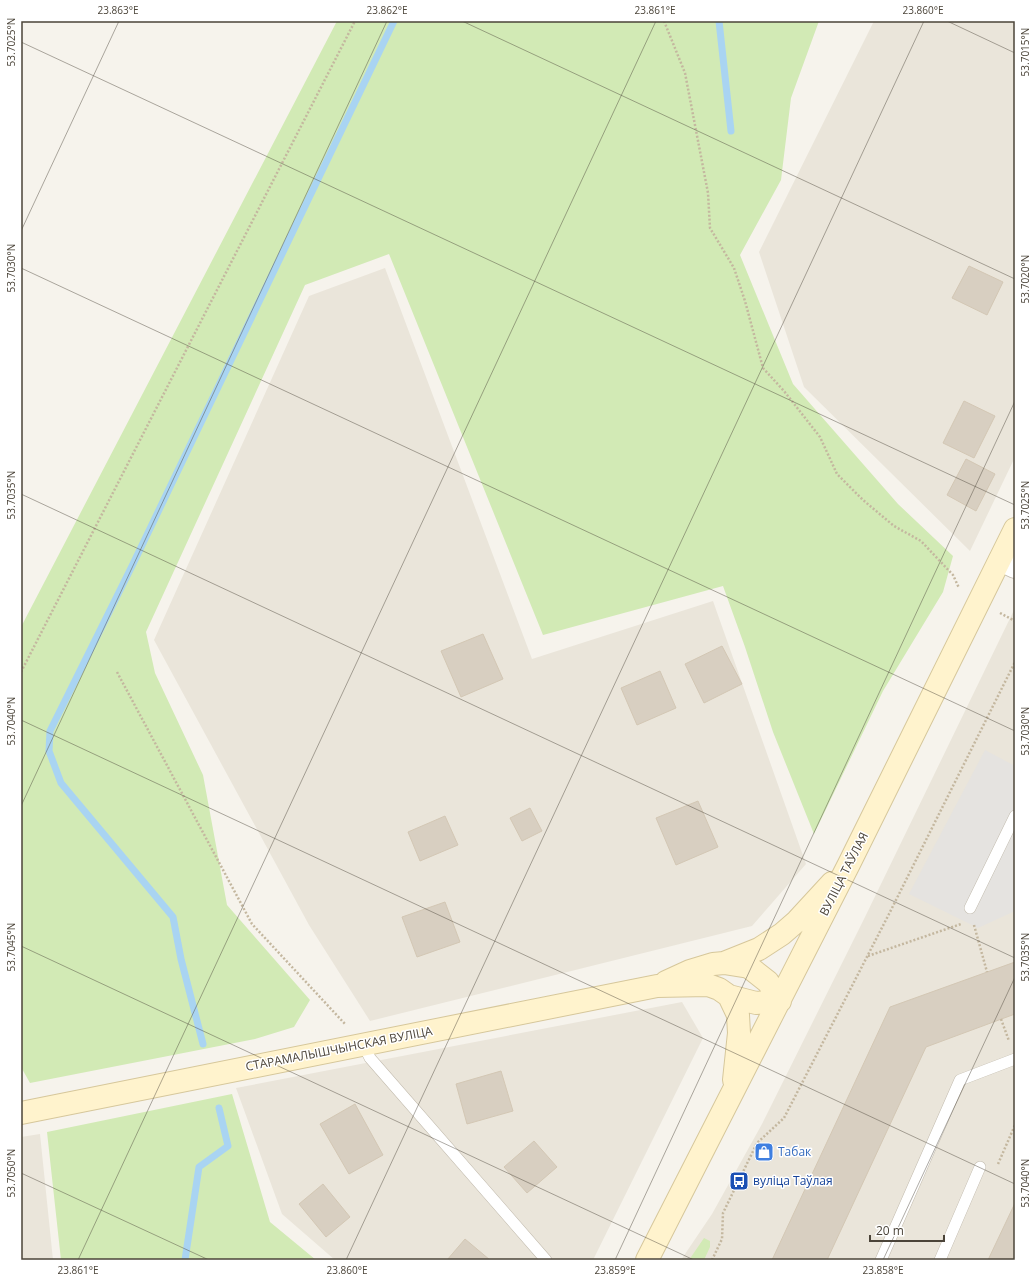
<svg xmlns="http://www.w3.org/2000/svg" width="1036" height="1281" font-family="'Open Sans',sans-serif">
	<rect width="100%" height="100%" fill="#f6f3ec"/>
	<!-- residential -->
	<path fill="#eae5da" d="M 874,21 L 1015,21 L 1015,457 L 970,551 L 804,387 L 759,252 Z
		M 385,268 L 532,659 L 713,601 L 806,864 L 752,926 L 370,1021 L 309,925 L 154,640 L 309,296 Z
		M 1015,608 L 1015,1260 L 681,1260 L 712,1214 L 762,1124 L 865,917 Z
		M 682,1002 L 703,1038 L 593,1260 L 335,1260 L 282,1214 L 236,1088 Z
		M 40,1134 L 53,1260 L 21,1260 L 21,1137 Z"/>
	<!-- green -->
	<path fill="#d2eab5" d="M 337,21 L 819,21 L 791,98 L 781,180 L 740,255 L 793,384 L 898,504 L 953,556 L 943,592 L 883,691 L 814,834 L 773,732 L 745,647 L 723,586 L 543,635 L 389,254 L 305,285 L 146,632 L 155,673 L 203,775 L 227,905 L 310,1000 L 294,1027 L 255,1039 L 30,1083 L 21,1067 L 21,627 Z
		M 232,1094 L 270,1222 L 316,1260 L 61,1260 L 47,1132 Z
		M 704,1238 L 710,1241 L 710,1247 L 704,1260 L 689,1260 Z"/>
	<!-- parking -->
	<path fill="#e5e3e0" d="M 985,750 L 1015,766 L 1015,911 L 978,928 L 909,894 Z"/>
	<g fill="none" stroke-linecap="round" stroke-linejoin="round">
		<!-- stream -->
		<path stroke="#a9d4f2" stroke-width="7" d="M 719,21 L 731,131
			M 203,1044 L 181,959 L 173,917 L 61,783 L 49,751 L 50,731 L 133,564 L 394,21
			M 185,1260 L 199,1167 L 228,1146 L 219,1108"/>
	</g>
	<!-- building -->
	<path fill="#d8cfc1" stroke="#d3c7b4" d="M 969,266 L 1003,282 L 987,315 L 952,298 Z
		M 964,401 L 995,416 L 974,458 L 943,443 Z
		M 966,459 L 995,474 L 976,511 L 947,495 Z
		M 483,634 L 503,679 L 461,697 L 441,651 Z
		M 722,646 L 742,684 L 704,703 L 685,664 Z
		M 660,671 L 676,708 L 637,725 L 621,688 Z
		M 698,801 L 718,847 L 676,865 L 656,818 Z
		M 530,808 L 542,831 L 522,841 L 510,818 Z
		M 445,816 L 458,845 L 420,861 L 408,832 Z
		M 445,902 L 460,942 L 417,957 L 402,917 Z
		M 1015,962 L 1015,1014 L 926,1047 L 827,1260 L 772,1260 L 890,1007 Z
		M 501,1071 L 513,1111 L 467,1124 L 456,1084 Z
		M 355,1104 L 383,1155 L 349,1174 L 320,1124 Z
		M 534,1141 L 557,1167 L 527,1193 L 504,1167 Z
		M 762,1146 L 770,1150 L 766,1158 L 758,1154 Z
		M 323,1184 L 350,1217 L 326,1237 L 299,1204 Z
		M 1015,1203 L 1015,1260 L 988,1260 Z
		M 465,1239 L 490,1260 L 447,1260 Z"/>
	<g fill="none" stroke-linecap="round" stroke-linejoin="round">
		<!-- lane casing -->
		<g stroke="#c2bbae" stroke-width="12">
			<path id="lane" d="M 970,908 L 1015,816
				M 363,1044 L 370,1058 L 546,1260
				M 881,1260 L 960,1080 L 1015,1059
				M 940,1260 L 980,1167"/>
		</g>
		<!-- street casing -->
		<g stroke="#c2bbae" stroke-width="24">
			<path id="street" d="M 1000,560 L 1015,567"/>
		</g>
		<!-- secondary casing -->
		<g stroke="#d6c79b" stroke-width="24">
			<path id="secondary" d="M 724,963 L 749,967 L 768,982 L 780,1001
				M 666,982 L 690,971 L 713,964 L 724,963 L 759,949 L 782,934 L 797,921 L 832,883
				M 729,996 L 738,1015 L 739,1033 L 734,1080
				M 21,1113 L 657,986 L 708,985 L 719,989 L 729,996 L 756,1003 L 780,1001
				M 647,1260 L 849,864 L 1015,529"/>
		</g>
		<!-- path -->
		<path stroke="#c4b79f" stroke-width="2.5" stroke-dasharray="2 2" stroke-linecap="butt" d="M 664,21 L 685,73 L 708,193 L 710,228 L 734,268 L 745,301 L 763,368 L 784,391 L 820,437 L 837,474 L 863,500 L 894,526 L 921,541 L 953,575 L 959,588
			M 1000,613 L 1015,621
			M 21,672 L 355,21
			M 117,672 L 252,924 L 345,1024
			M 974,925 L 987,972
			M 868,956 L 961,924
			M 1001,1019 L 1009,1041
			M 998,1164 L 1015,1125
			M 712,1260 L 722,1239 L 723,1213 L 757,1143 L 784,1118 L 889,914 L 1015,662"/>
		<!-- lane -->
		<use href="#lane" stroke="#fff" stroke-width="11"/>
		<!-- street -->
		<use href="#street" stroke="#fff" stroke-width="22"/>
		<!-- secondary -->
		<use href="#secondary" stroke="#fff3cd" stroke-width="22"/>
	</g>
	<!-- ticks -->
	<path fill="none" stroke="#4b4439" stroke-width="1" stroke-opacity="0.45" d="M 462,21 L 1015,279M 947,21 L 1015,53M 21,42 L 1015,505M 21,231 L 119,21M 21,268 L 1015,731M 21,494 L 1015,958M 21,720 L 1015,1184M 21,806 L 387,21M 21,946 L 694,1260M 21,1173 L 209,1260M 78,1260 L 656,21M 346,1260 L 924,21M 615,1260 L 1015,401M 883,1260 L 1015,977"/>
	<!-- icons -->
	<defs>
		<g id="shop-square" transform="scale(1)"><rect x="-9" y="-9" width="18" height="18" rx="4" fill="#3f7fe0" stroke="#fff"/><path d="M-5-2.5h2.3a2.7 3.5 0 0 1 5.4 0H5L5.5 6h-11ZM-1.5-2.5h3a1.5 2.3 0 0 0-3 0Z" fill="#fff"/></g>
		<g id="bus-square" transform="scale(1)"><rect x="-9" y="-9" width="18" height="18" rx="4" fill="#1a4fb4" stroke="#fff"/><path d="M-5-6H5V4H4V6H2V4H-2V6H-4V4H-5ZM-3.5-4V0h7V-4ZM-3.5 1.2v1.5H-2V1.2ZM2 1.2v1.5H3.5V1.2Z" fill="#fff"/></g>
	</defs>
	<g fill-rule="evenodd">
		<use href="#shop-square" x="764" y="1152"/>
		<use href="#bus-square" x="739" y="1181"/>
	</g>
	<g text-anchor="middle" stroke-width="3" stroke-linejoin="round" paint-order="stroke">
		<!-- street labels -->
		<g font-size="12" fill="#4b4439" stroke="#fff">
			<text transform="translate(844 874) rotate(-63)" y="4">ВУЛІЦА ТАЎЛАЯ</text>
			<text transform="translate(339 1049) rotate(-11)" y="4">СТАРАМАЛЫШЧЫНСКАЯ ВУЛІЦА</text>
		</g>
		<!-- shop labels -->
		<g font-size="12" fill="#366cbe" stroke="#fff" text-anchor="start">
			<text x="778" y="1156">Табак</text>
		</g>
		<!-- transit labels -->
		<g font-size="12" fill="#164399" stroke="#fff" text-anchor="start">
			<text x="753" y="1185">вуліца Таўлая</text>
		</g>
	</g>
	<!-- border -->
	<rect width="1036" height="1281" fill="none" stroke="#ffffff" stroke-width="44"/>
	<!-- scale -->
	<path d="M870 1235v6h74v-6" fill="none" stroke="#4b4439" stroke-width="2"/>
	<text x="876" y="1235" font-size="12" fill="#4b4439" stroke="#ffffff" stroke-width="3" paint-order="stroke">20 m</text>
	<rect x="22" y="22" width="992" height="1237" fill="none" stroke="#4b4439" stroke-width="1.5"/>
	<g font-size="10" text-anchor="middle" fill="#4b4439">
		<text x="118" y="14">23.863°E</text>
		<text x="387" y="14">23.862°E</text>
		<text x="655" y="14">23.861°E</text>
		<text x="923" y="14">23.860°E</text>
		<text transform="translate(11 42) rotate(-90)" y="4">53.7025°N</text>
		<text transform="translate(1025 52) rotate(-90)" y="4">53.7015°N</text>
		<text transform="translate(11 268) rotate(-90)" y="4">53.7030°N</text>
		<text transform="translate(1025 279) rotate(-90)" y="4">53.7020°N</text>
		<text transform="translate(11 495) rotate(-90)" y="4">53.7035°N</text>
		<text transform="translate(1025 505) rotate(-90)" y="4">53.7025°N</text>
		<text transform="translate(11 721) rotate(-90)" y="4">53.7040°N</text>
		<text transform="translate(1025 731) rotate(-90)" y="4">53.7030°N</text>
		<text transform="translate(11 947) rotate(-90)" y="4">53.7045°N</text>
		<text transform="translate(1025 957) rotate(-90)" y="4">53.7035°N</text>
		<text transform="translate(11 1173) rotate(-90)" y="4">53.7050°N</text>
		<text transform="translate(1025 1183) rotate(-90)" y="4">53.7040°N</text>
		<text x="78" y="1274">23.861°E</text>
		<text x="347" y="1274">23.860°E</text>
		<text x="615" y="1274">23.859°E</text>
		<text x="883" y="1274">23.858°E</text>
	</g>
</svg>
